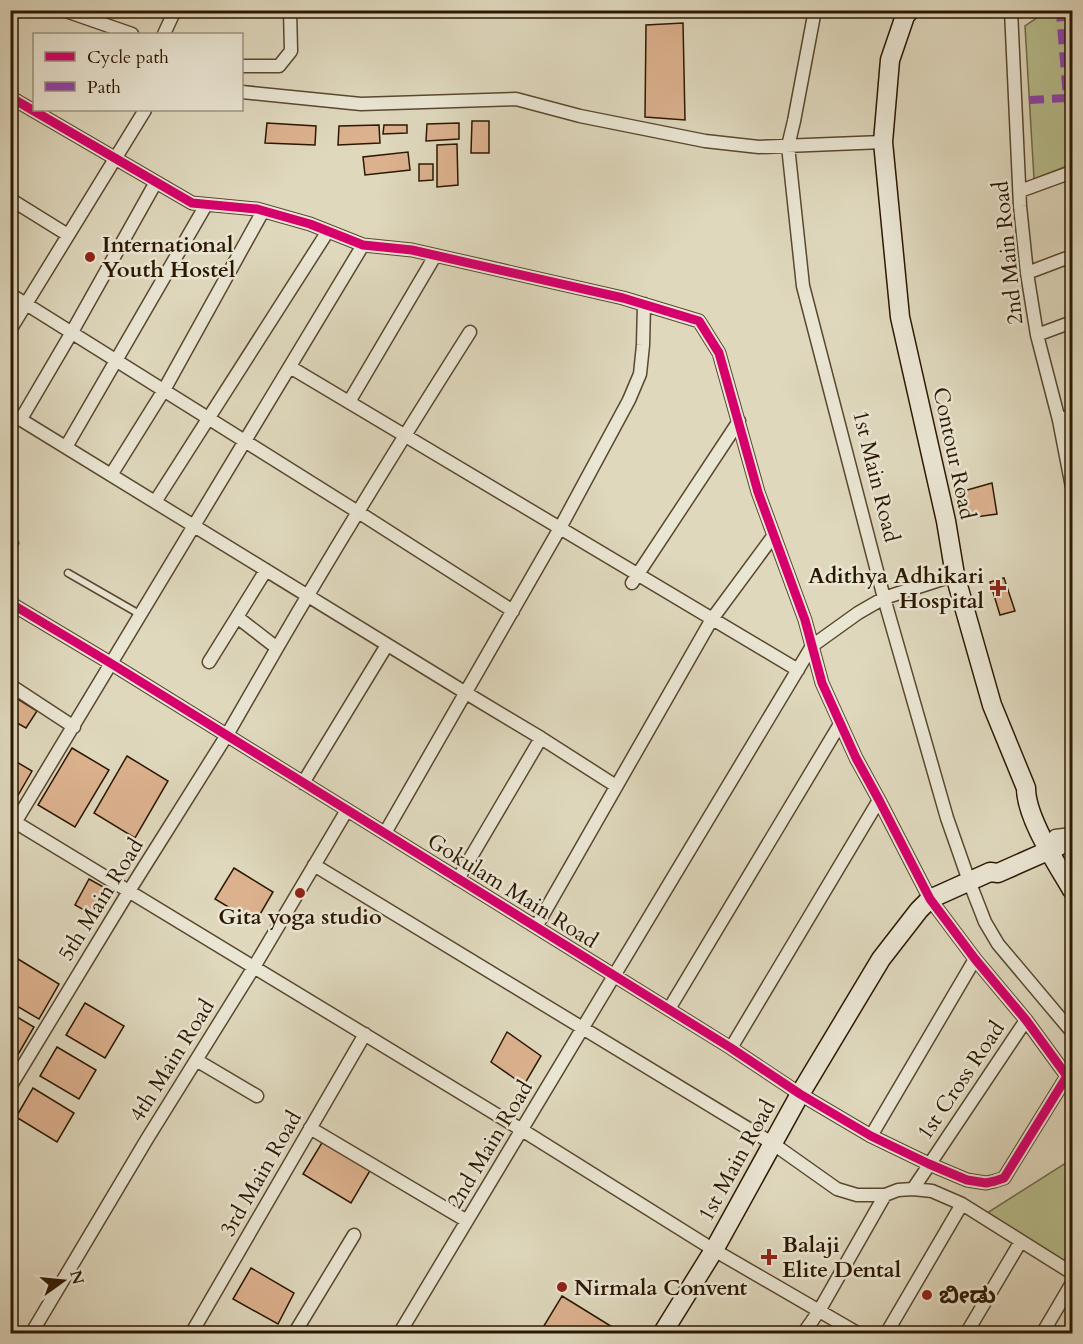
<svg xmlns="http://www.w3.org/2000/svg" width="1083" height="1344" font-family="Cardo,'Noto Sans Kannada',serif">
	<rect width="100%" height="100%" fill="#dfd8bd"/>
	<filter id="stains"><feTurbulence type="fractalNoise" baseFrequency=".00333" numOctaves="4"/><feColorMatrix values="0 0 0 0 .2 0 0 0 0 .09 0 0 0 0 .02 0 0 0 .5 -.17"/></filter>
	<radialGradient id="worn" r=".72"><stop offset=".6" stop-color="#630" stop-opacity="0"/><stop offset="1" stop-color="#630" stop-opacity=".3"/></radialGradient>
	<!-- green -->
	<path fill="#b7bd8d" stroke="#726a46" stroke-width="1.5" d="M 1047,11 L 1072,11 L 1072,164 L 1034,179 L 1025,26 Z
		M 1072,1159 L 1072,1266 L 987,1213 Z"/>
	<!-- building -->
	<path fill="#dcb18e" stroke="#2c1800" stroke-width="1.5" d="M 683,23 L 685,120 L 645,117 L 646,25 Z
		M 472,121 L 489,121 L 489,153 L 471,153 Z
		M 267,123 L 316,126 L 315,145 L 265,143 Z
		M 459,123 L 459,139 L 426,141 L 427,124 Z
		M 379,125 L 380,143 L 338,145 L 339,126 Z
		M 384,125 L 407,125 L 407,133 L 383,134 Z
		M 457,144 L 458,185 L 437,187 L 437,145 Z
		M 408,152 L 410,170 L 365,175 L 363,157 Z
		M 419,164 L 433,164 L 433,180 L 419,181 Z
		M 992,483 L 997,514 L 968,518 L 960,492 Z
		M 1004,578 L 1015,611 L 1000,615 L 990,582 Z
		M 13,696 L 37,711 L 26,728 L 10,719 L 10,701 Z
		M 72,748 L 109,770 L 75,827 L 38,805 Z
		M 127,756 L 168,781 L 135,838 L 94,813 Z
		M 10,758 L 32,771 L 17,797 L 10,793 Z
		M 234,868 L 273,892 L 255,923 L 215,899 Z
		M 89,879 L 107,889 L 91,914 L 75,905 Z
		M 18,959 L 59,984 L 39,1019 L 10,1002 L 10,972 Z
		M 85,1003 L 124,1026 L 105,1058 L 66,1035 Z
		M 10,1013 L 34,1027 L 16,1058 L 10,1055 Z
		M 507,1032 L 541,1056 L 524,1085 L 491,1062 Z
		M 57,1047 L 96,1070 L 79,1099 L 40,1076 Z
		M 33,1088 L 74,1113 L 57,1142 L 16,1117 Z
		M 323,1141 L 371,1169 L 351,1203 L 303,1174 Z
		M 251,1268 L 294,1293 L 278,1324 L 233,1299 Z
		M 562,1296 L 622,1333 L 622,1334 L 539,1334 Z"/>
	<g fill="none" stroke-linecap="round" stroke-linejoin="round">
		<!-- lane casing -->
		<g stroke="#59482f" stroke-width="9">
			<path id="lane" d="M 10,540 L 15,543
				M 68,573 L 141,615"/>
		</g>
		<!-- street casing -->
		<g stroke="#59482f" stroke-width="15">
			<path id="street" d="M 63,10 L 132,34
				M 815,10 L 794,121 L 788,146 L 803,286 L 884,598 L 947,818 L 969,881 L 985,922 L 998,944 L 1072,1032
				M 1011,10 L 1020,206 L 1027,273 L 1037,335 L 1059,420 L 1072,487
				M 164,34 L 175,10
				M 242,66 L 279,66 L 291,51 L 290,10
				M 242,92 L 361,104 L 516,99 L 580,116 L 705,141 L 759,147 L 883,142
				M 10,97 L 192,203 L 257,209 L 310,224 L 363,245 L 412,250 L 623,298 L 699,321 L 719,353 L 758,492 L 805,620 L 822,683 L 856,758 L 879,800 L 930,899 L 975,959 L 1026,1020 L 1072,1083
				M 1020,191 L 1072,172
				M 10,199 L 68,235
				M 1027,273 L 1072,256
				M 10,294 L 358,512 L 513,611
				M 10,330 L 145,110
				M 1037,335 L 1072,322
				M 290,367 L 798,670
				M 349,402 L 435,256
				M 10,413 L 466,693 L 541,738 L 616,786
				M 21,419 L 72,332 L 156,182
				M 1059,420 L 1072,415
				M 66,447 L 206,205
				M 111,475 L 164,390 L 263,211
				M 155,502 L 328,231
				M 632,583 L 739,421
				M 10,603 L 112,664 L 731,1048 L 800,1094 L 871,1136 L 929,1164 L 967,1180 L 986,1183 L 995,1181 L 1004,1178 L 1067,1076
				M 237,617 L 266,570
				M 277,648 C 339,541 404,436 470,332
				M 10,685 L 74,727
				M 303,783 L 387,645
				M 10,819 L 522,1130 L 714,1250 L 859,1334
				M 10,831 L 363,245
				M 385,833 L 560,528 L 629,400 L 640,374 L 643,345 L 644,304
				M 1055,836 L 1072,834
				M 314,865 L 772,1143 L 837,1189 L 857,1195 L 885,1195
				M 458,879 L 541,738
				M 536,927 L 712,619 L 774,535
				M 669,1009 L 840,724
				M 731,1048 L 879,800
				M 196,1060 L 257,1096
				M 10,1087 L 129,891 L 227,735 L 277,648 L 237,617 L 209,662
				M 310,1128 L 467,1221
				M 871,1136 L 975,959
				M 913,1189 L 1026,1020
				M 31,1334 L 147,1139 L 254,967 L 347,810
				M 191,1334 L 365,1034
				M 294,1334 L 354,1235
				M 399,1334 L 812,646 L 858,613 L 884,598 L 955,575
				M 803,1334 L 819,1311 L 885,1195 L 898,1190 L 913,1189 L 932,1191 L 962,1204 L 1072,1273
				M 886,1334 L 962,1204
				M 966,1334 L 1021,1241
				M 1042,1334 L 1072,1283"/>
		</g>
		<!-- secondary casing -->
		<g stroke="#2c1800" stroke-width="21">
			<path id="secondary" d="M 910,10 L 905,16 L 890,60 L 883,142 L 900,317 L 946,521 L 955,575 L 992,705 L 1026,788 C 1026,818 1057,864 1072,890
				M 662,1334 L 714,1250 L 800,1094 L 881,959 L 919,910 L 930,899 L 990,872 L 998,873 L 1059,846"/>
		</g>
		<!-- lane -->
		<use href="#lane" stroke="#eae6d4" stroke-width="6"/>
		<!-- street -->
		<use href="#street" stroke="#eae6d4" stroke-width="12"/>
		<!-- secondary -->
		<use href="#secondary" stroke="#eae6d4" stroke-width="18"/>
		<!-- quiet -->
		<path stroke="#8e44ad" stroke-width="8" stroke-dasharray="15 8" stroke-linecap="butt" d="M 1072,97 L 1067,98 L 1072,117
			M 1029,100 L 1067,98 L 1060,13"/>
		<!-- cycleway casing -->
		<g stroke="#eae6d4" stroke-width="13">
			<path id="cycleway" d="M 10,97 L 192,203 L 257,209 L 310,224 L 363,245 L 412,250 L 623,298 L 699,321 L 719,353 L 758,492 L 805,620 L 822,683 L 856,758 L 879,800 L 930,899 L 975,959 L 1026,1020 L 1072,1083
				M 10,603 L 112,664 L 731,1048 L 800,1094 L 871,1136 L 929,1164 L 967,1180 L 986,1183 L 995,1181 L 1004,1178 L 1067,1076"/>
		</g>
		<!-- cycleway -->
		<use href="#cycleway" stroke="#d6006c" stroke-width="9"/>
	</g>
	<!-- markers -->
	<g fill="#8f2418" stroke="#eae6d4" stroke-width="2">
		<circle cx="90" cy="257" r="6"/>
		<path d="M995 579h6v6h6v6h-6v6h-6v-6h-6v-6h6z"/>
		<circle cx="300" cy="893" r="6"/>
		<path d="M766 1248h6v6h6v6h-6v6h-6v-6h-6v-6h6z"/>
		<circle cx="562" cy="1287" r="6"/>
		<circle cx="927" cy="1295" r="6"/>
	</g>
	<g text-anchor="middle" stroke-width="5" stroke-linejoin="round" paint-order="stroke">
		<!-- poi labels -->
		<g font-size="22" font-weight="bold" fill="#2c1800" stroke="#eae6d4" text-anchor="start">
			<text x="102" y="252">International<tspan x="102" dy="25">Youth Hostel</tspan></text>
			<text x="984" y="583" text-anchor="end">Adithya Adhikari<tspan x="984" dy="25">Hospital</tspan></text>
			<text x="300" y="924" text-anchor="middle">Gita yoga studio</text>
			<text x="782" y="1252">Balaji<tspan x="782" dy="25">Elite Dental</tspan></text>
			<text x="574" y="1295">Nirmala Convent</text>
			<text x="939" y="1303">ಬೀಡು</text>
		</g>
		<!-- street labels -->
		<g font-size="22" fill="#2c1800" stroke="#eae6d4">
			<text transform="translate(1007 253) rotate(-96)" y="8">2nd Main Road</text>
			<text transform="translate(955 453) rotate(78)" y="8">Contour Road</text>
			<text transform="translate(877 476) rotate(76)" y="8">1st Main Road</text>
			<text transform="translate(513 890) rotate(32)" y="8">Gokulam Main Road</text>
			<text transform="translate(100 899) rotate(-58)" y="8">5th Main Road</text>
			<text transform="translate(171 1060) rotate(-58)" y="8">4th Main Road</text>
			<text transform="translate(960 1080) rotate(-56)" y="8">1st Cross Road</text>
			<text transform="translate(489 1144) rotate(-59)" y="8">2nd Main Road</text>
			<text transform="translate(736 1160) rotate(-61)" y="8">1st Main Road</text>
			<text transform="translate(260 1173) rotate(-60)" y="8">3rd Main Road</text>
		</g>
	</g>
	<!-- margin -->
	<rect width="1083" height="1344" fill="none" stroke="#dfd8bd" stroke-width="36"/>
	<rect x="12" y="12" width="1059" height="1320" fill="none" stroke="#2c1800" stroke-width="3"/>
	<rect x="18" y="18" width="1047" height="1308" fill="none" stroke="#2c1800" stroke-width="1.5"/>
	<!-- legend -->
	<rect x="33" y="33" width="210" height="78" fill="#eae6d4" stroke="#9e947f" stroke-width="1.5"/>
	<rect x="45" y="52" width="30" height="9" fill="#d6006c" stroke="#9e947f" stroke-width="1.5"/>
	<text x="87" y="63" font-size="18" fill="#2c1800">Cycle path</text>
	<rect x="45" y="82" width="30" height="9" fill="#8e44ad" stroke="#9e947f" stroke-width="1.5"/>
	<text x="87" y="93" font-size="18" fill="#2c1800">Path</text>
	<!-- north arrow -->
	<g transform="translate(63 1281) rotate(75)" stroke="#eae6d4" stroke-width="4.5" paint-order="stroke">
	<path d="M0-4.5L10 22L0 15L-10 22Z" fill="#2c1800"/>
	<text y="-9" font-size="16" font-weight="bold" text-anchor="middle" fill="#2c1800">N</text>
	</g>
	<rect width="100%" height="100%" filter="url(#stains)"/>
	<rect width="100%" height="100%" fill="url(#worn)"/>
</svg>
